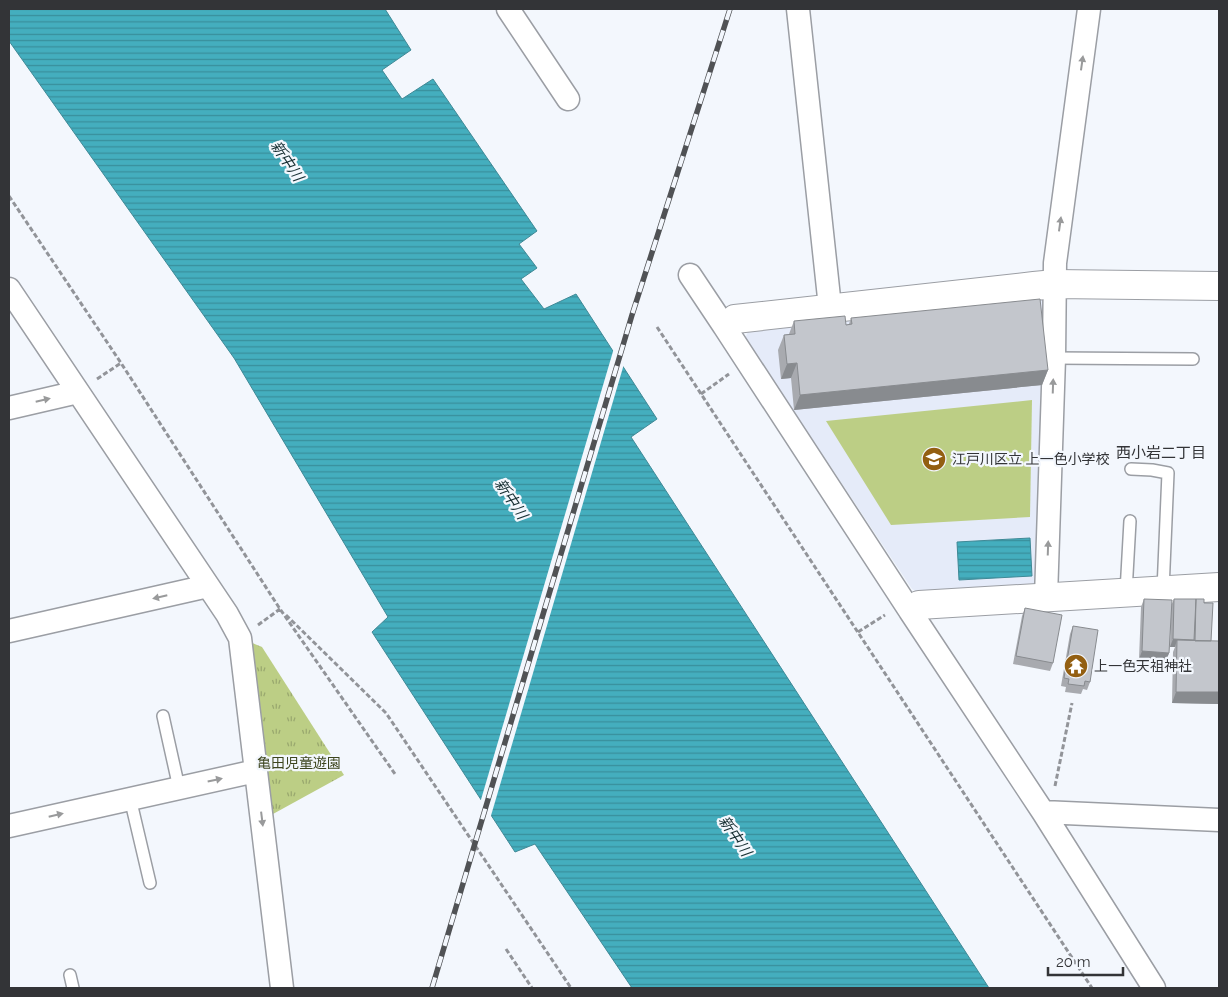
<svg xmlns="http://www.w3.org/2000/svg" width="1228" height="997" font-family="Raleway,'Noto Sans JP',sans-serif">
	<defs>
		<pattern id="grass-tufts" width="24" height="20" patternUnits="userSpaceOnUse" patternTransform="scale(1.25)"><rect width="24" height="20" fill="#bcce85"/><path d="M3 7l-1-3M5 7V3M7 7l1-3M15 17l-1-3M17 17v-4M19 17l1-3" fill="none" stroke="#99a86e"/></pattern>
		<pattern id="water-rules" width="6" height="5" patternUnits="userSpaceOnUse" patternTransform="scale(1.25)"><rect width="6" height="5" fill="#44aebe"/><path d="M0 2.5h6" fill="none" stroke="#398e9b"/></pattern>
	</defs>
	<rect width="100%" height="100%" fill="#f3f7fd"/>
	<!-- built -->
	<path fill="#e5ebf9" d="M 1041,297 L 1046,302 L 1041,579 L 1035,586 L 919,593 L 912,589 L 745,338 L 750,328 Z"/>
	<!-- grass -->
	<path fill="url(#grass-tufts)" d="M 250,642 L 262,647 L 344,775 L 273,814 Z"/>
	<!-- garden -->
	<path fill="#bcce85" d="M 1032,400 L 1030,517 L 891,525 L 826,421 Z"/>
	<!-- water -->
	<path fill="url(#water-rules)" stroke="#3f8996" d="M 9,9 L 385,9 L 411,50 L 382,70 L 402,99 L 433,79 L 537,231 L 519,244 L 537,268 L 521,279 L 544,309 L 576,294 L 657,419 L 631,437 L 989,988 L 632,988 L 535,844 L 515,852 L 372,632 L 388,617 L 234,358 L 9,41 Z
		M 1030,538 L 1032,576 L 959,580 L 957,542 Z"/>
	<!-- pier -->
	<path fill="#f3f7fd" d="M 614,348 L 624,364 L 490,819 L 480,803 Z"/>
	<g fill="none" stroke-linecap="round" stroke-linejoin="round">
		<!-- service casing -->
		<g stroke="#9b9ea4" stroke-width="14">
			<path id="service" d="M 1054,358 L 1193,359
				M 1131,469 L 1152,470 L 1168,473 L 1163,590
				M 1126,592 L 1130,521
				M 163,716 L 179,788
				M 130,798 L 150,883
				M 70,975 L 73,988"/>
		</g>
		<!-- minor casing -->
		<g stroke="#9b9ea4" stroke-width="25">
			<path id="minor" d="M 508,9 L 568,99
				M 798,9 L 830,307
				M 690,275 L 724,326
				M 9,289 L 227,614 L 240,638 L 282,988
				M 735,319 L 724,326 L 910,611
				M 9,408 L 78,392
				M 1046,597 L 1054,358 L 1055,263 L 1089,9
				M 919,605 L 910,611 L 1043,812 L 1154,988
				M 9,631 L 208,586
				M 1043,812 L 1219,820
				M 9,826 L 256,771"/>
		</g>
		<!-- tertiary casing -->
		<g stroke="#9b9ea4" stroke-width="30">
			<path id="tertiary" d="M 735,319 L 1034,286 L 1055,284 L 1219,286
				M 919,605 L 1219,587"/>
		</g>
		<!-- path -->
		<path stroke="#929499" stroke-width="3" stroke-dasharray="5 2.5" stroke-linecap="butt" d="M 9,196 L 121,363 L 280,609 L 395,774
			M 657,327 L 1092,988
			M 97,379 L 121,363
			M 701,394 L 729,374
			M 286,615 L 386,713 L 571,988
			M 258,625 L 280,609
			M 858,632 L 885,615
			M 1055,786 L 1072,703
			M 506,949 L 532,988"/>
		<!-- service -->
		<use href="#service" stroke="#fff" stroke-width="11"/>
		<!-- minor -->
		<use href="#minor" stroke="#fff" stroke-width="22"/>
		<!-- tertiary -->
		<use href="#tertiary" stroke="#fff" stroke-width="28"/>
		<!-- rail casing -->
		<g stroke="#505255" stroke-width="5.5">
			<path id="rail" d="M 432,988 L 632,315 L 730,9"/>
		</g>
		<!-- rail -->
		<use href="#rail" stroke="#f3f7fd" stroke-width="4" stroke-dasharray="11" stroke-linecap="butt"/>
	</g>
	<!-- wall -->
	<path fill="#a8aaaf" d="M 851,318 L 1048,370 L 1042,385 L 794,410 L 791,378 L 781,379 L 778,350 L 784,335 L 789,334 L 794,321 L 846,325 L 849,324 Z
		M 1144,599 L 1171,606 L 1174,599 L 1204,603 L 1211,641 L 1219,641 L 1219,714 L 1218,714 L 1218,704 L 1172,703 L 1173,652 L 1175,647 L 1170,647 L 1171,619 L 1169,653 L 1166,661 L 1139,659 L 1141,607 Z
		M 1025,608 L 1053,663 L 1050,671 L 1013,664 L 1022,616 Z
		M 1073,626 L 1090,682 L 1087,690 L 1083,689 L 1081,694 L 1065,692 L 1066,687 L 1061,686 L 1070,634 Z"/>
	<!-- shaded-wall -->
	<path fill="#888b8f" d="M 797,363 L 791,378 L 781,379 L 787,364 Z
		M 1048,370 L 1042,385 L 794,410 L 800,395 Z
		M 1173,639 L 1194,640 L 1192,647 L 1177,640 L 1175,647 L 1170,647 Z
		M 1142,651 L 1169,653 L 1166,661 L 1139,659 Z
		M 1176,692 L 1219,692 L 1219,701 L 1218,704 L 1172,703 Z"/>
	<!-- building -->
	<path fill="#c3c6cc" stroke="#888b8f" d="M 1040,299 L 1048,370 L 800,395 L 797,363 L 787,364 L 784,335 L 795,334 L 794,321 L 845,316 L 846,325 L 852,324 L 851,318 Z
		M 1144,599 L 1172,600 L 1169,653 L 1142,651 Z
		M 1174,599 L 1196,599 L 1194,640 L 1173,639 Z
		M 1196,599 L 1204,599 L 1204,603 L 1213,603 L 1211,641 L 1195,641 Z
		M 1025,608 L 1062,615 L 1053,663 L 1016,656 Z
		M 1073,626 L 1098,630 L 1090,682 L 1085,681 L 1084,686 L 1068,684 L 1069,679 L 1064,678 Z
		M 1177,640 L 1219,641 L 1219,692 L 1176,692 Z"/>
	<!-- one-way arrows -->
	<defs><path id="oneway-solid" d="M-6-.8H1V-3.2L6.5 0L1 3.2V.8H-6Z" transform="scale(1.25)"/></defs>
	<g fill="#999a9b">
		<use href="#oneway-solid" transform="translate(1082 63) rotate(-82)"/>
		<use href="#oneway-solid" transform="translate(1060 224) rotate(-82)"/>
		<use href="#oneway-solid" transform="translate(1053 386) rotate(-88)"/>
		<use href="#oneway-solid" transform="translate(43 400) rotate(-13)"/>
		<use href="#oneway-solid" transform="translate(1048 548) rotate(-88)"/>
		<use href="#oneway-solid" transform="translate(160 597) rotate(167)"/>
		<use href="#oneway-solid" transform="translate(215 780) rotate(-12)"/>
		<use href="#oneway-solid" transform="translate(56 815) rotate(-13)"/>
		<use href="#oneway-solid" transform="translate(262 819) rotate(83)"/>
	</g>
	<!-- icons -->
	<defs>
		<g id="school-disc" transform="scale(1.25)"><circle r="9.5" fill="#935f12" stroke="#f3f7fd"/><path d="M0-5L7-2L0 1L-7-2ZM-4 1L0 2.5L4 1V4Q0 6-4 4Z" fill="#fff"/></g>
		<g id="temple-disc" transform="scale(1.25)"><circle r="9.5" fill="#935f12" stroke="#f3f7fd"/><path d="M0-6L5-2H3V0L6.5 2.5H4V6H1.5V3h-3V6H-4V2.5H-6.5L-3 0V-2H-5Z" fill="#fff"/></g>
	</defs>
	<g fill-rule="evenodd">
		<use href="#school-disc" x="934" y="459"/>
		<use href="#temple-disc" x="1076" y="666"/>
	</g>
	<g text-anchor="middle" stroke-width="4.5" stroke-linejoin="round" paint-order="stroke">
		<!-- poi labels -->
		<g font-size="14" fill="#333437" stroke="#f3f7fd" text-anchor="start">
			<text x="952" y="464">江戸川区立 上一色小学校</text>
			<text x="1094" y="671">上一色天祖神社</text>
		</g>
		<!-- park labels -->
		<g font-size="14" fill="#3d451e" stroke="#f3f7fd">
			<text x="299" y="768">亀田児童遊園</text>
		</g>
		<!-- water labels -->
		<g font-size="15" font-style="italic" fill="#172f33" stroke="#f3f7fd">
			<text transform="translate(287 161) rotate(56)" y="5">新中川</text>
			<text transform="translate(511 499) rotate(56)" y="5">新中川</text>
			<text transform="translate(735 836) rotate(56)" y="5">新中川</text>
		</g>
		<!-- neighbourhood labels -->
		<g font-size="15" fill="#333437" stroke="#f3f7fd">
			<text x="1161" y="458">西小岩二丁目</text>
		</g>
	</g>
	<!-- border -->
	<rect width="1228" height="997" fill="none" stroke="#333437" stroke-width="20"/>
	<!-- scale -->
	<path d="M1048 967v8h75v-8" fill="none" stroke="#333437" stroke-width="2.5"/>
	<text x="1056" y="967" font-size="15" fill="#333437" stroke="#f3f7fd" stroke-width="4" paint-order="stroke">20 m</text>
</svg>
